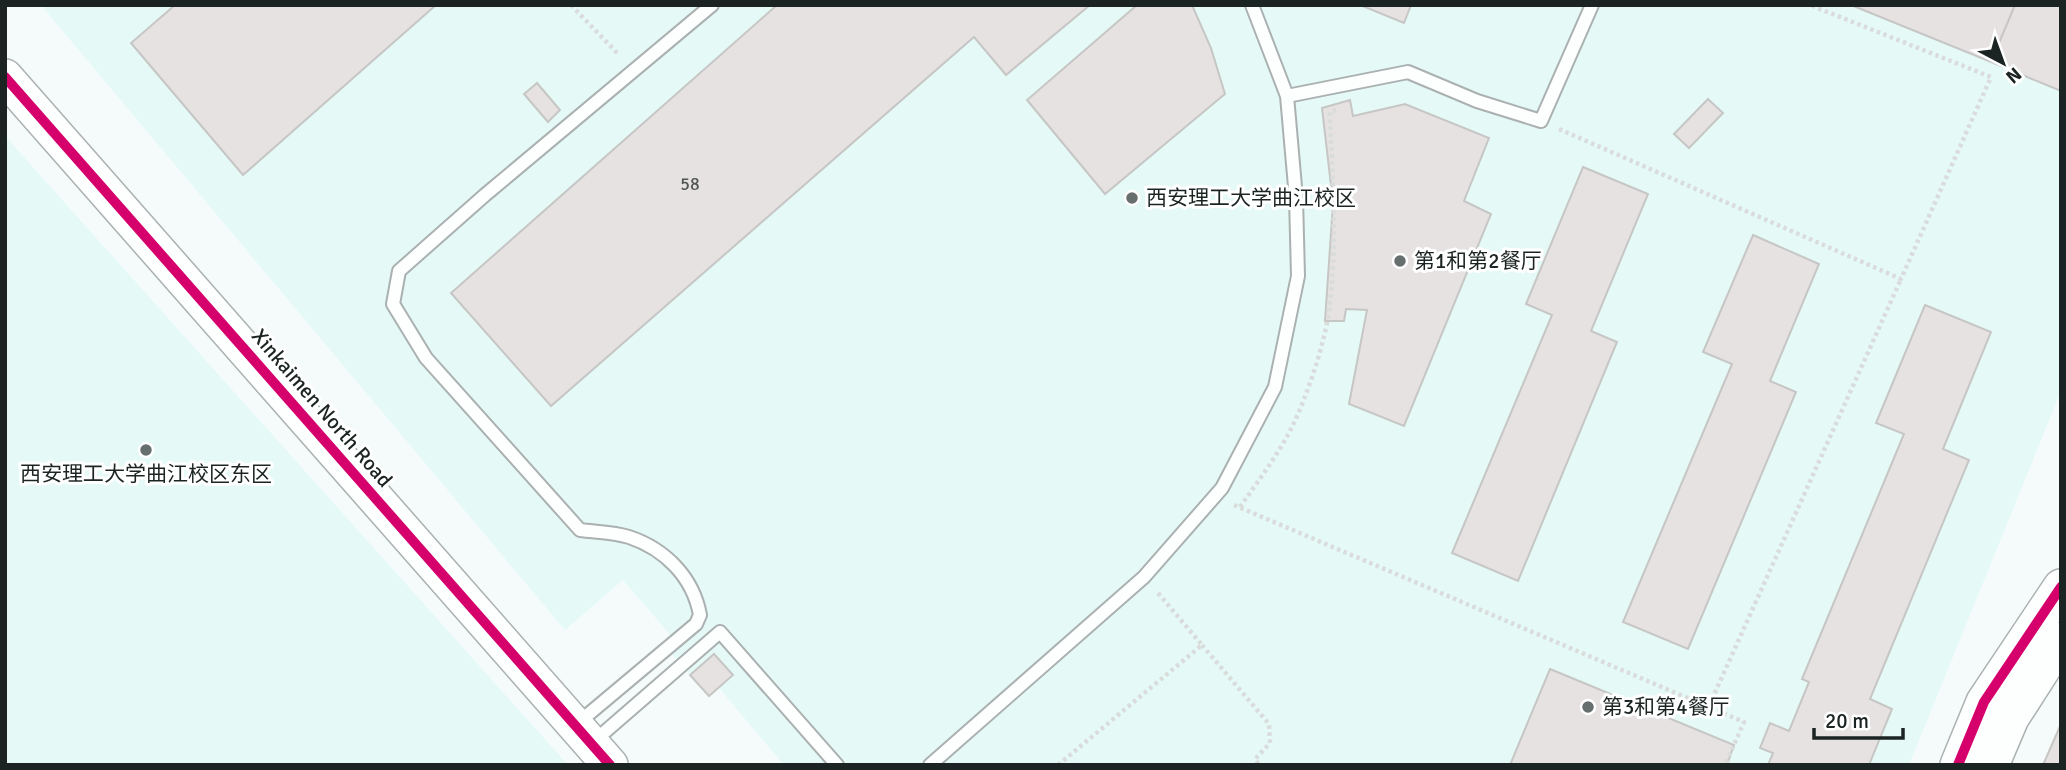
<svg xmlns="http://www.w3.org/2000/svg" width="2066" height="770" font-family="Signika,'Noto Sans SC',sans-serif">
	<rect width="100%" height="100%" fill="#f4fbfa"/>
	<!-- built -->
	<path fill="#e5faf7" d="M 41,5 L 2061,5 L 2061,391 L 1909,765 L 784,765 L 719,688 L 709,696 L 664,645 L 672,637 L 623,580 L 565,630 Z
		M 5,136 L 568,765 L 5,765 Z"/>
	<!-- building -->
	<path fill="#e5e2e1" stroke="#c6c6c5" stroke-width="2" d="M 175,5 L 436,5 L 243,175 L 131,43 Z
		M 777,5 L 1090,5 L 1006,75 L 974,37 L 551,406 L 451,293 Z
		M 1137,5 L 1192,5 L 1211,48 L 1225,94 L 1105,194 L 1027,100 Z
		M 1360,5 L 1411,5 L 1404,23 Z
		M 1851,5 L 2015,5 L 1991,62 Z
		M 2015,5 L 2061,5 L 2061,91 L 1991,62 Z
		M 537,83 L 560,110 L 548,122 L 524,94 Z
		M 1708,99 L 1723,113 L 1689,148 L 1674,134 Z
		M 1350,100 L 1353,116 L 1405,104 L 1489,138 L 1464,201 L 1491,214 L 1404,426 L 1349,404 L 1367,310 L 1346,309 L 1344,321 L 1325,321 L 1333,203 L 1322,108 Z
		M 1583,167 L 1648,194 L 1591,331 L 1617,342 L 1518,581 L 1452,553 L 1552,315 L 1526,304 Z
		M 1753,235 L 1819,264 L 1770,381 L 1796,392 L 1688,649 L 1623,622 L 1732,364 L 1703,352 Z
		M 1925,305 L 1991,332 L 1943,449 L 1969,460 L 1870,699 L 1892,709 L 1869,765 L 1768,765 L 1773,753 L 1760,748 L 1770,723 L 1789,731 L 1809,682 L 1802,679 L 1904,434 L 1876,423 Z
		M 714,654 L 733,675 L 709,696 L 690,675 Z
		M 1550,669 L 1734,745 L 1727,765 L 1510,765 Z
		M 2061,724 L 2061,765 L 2043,765 Z"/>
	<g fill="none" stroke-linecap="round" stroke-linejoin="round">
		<!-- lane casing -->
		<g stroke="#aab1b0" stroke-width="16">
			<path id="lane" d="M 1287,96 L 1408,72 L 1477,101 L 1541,121 L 1592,5
				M 578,723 L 696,624 L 700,615 C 693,577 665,549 629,537 C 614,532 596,532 580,530 L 426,358 L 393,304 L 399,271 L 485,195 L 712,5
				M 592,743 L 720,632 L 837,765
				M 930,765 L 1144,577 L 1222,488 L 1275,387 L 1298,276 L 1296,198 L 1287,96 L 1252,5"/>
		</g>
		<!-- secondary casing -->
		<g stroke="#aab1b0" stroke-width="38">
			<path id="secondary" d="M 5,77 L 610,765
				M 1958,765 L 1984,702 L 2061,587
				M 1991,765 L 2011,718 L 2061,640"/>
		</g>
		<!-- path -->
		<path stroke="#d9dcdb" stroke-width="4.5" stroke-dasharray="3.5 3.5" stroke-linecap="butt" d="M 571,5 L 619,55
			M 1559,129 L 1901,279 L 1991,77 L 1810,5
			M 1234,505 L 1744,722 L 1725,765
			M 1240,507 C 1258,481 1278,455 1292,427 C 1308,394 1326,340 1330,304 C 1337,241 1332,176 1330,112 L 1336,110
			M 1202,645 L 1269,724 L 1270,743 L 1255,759 L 1259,765
			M 1709,706 L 1901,279
			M 1058,765 L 1202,645 L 1158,593"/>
		<!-- lane -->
		<use href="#lane" stroke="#fdfefe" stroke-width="12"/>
		<!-- secondary -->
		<use href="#secondary" stroke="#fdfefe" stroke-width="35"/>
		<!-- cycleway casing -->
		<g stroke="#fff" stroke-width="15">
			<path id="cycleway" d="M 5,77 L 610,765
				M 1958,765 L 1984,702 L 2061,587"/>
		</g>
		<!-- cycleway -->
		<use href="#cycleway" stroke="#d6006c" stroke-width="10"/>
	</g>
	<!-- markers -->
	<g fill="#676f6e" stroke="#fff" stroke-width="2.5">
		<circle cx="1132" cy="198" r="7"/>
		<circle cx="1400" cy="261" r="7"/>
		<circle cx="146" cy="450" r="7"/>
		<circle cx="1588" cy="707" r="7"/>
	</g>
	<g text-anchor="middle" stroke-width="6" stroke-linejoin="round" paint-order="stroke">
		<!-- number labels -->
		<g font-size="18" fill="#515655">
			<text x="690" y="190">58</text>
		</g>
		<!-- poi labels -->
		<g font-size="21" fill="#1b2422" stroke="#fff" text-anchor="start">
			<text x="1146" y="205">西安理工大学曲江校区</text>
			<text x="1414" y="268">第1和第2餐厅</text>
			<text x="146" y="481" text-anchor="middle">西安理工大学曲江校区东区</text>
			<text x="1602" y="714">第3和第4餐厅</text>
		</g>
		<!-- street labels -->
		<g font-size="21" fill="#1b2422" stroke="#fff">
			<text transform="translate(322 408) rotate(49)" y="7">Xinkaimen North Road</text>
		</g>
	</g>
	<!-- border -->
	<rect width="2066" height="770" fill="none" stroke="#1b2422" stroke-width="14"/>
	<!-- north arrow -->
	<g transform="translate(2003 63) rotate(139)" stroke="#ffffff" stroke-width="5" paint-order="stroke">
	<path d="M0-5L12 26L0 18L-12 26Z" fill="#1b2422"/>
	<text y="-10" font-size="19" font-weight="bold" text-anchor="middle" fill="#1b2422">N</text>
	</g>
	<!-- scale -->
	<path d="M1814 728v10h89v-10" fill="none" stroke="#1b2422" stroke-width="3.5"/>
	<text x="1825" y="728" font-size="21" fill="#1b2422" stroke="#ffffff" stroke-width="5" paint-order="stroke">20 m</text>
</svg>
